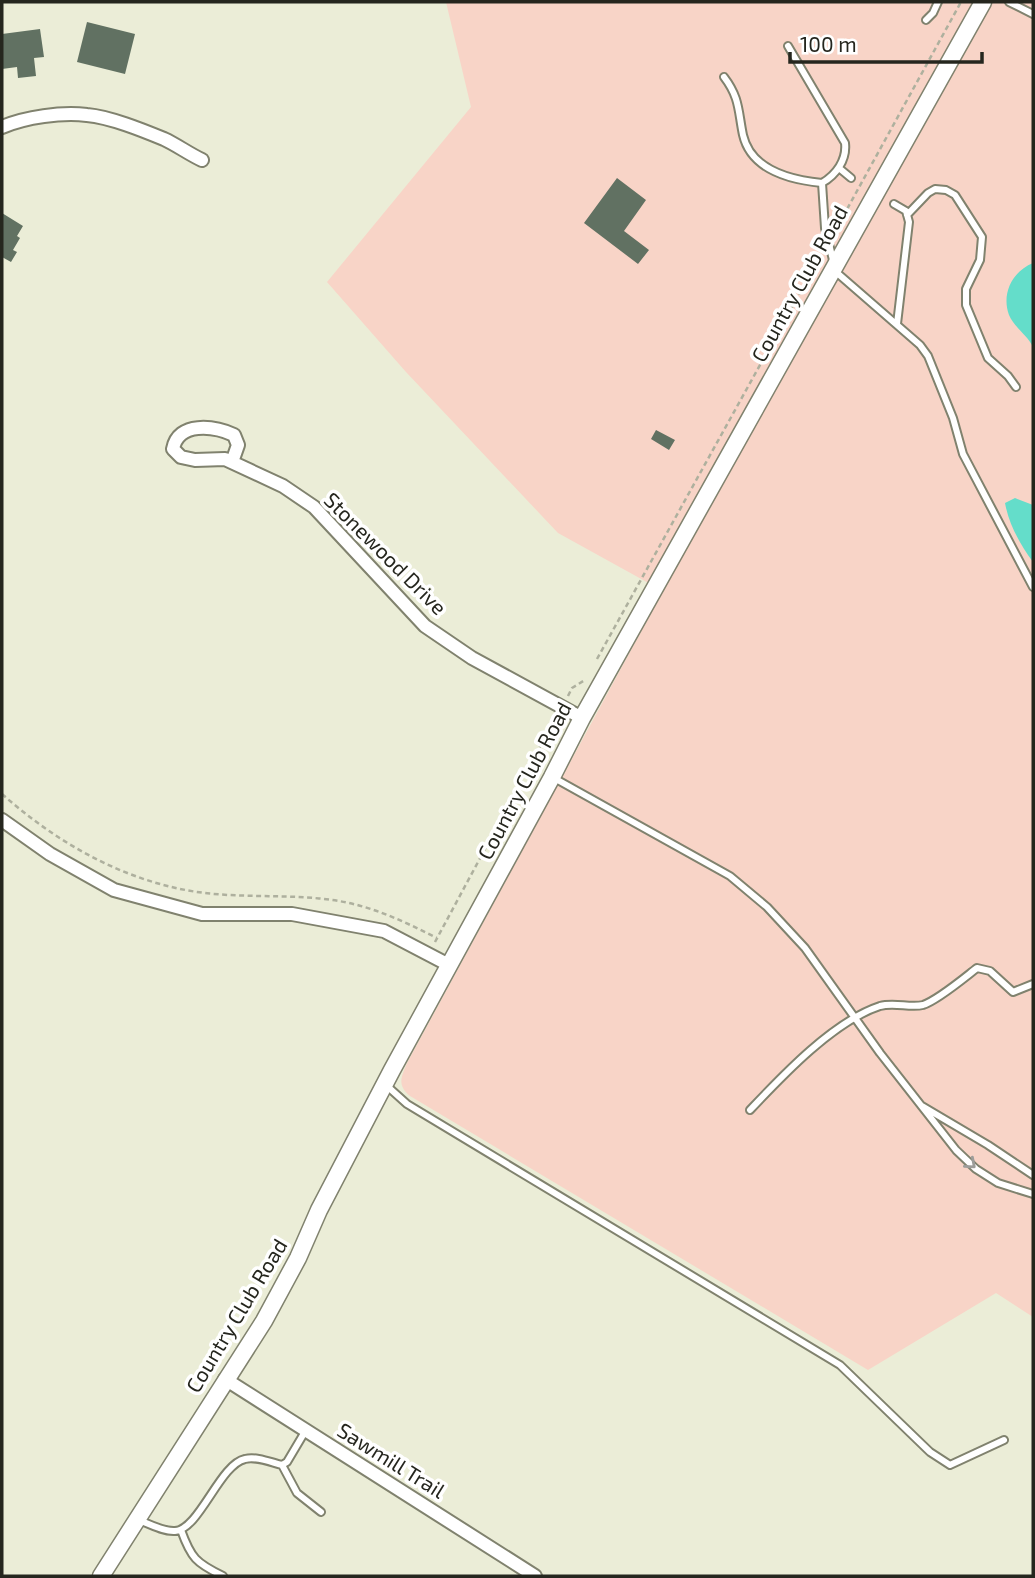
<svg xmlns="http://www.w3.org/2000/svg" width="1035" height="1578" font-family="'Exo 2',sans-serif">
	<rect width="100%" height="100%" fill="#ebedd7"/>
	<!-- green -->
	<path fill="#f8d4c7" d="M 446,2 L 1033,2 L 1033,1317 L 996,1293 L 868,1370 L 410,1096 C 397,1085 401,1078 407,1063 L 663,591 L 558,533 L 406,372 L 327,282 L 471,107 Z"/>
	<!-- water -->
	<path fill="#64ddca" d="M 1033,263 L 1033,347 C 1028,336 1014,327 1009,315 C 1001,293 1013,271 1033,263 Z
		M 1015,498 L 1033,505 L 1033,562 C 1020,544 1009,525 1005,503 Z"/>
	<!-- building -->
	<path fill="#617162" d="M 87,22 L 135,34 L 125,74 L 77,62 Z
		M 40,29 L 44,57 L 34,58 L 36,76 L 18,78 L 17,67 L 2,69 L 2,34 Z
		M 617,178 L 646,200 L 624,231 L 649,250 L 638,264 L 584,223 Z
		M 2,213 L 23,226 L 17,236 L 20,238 L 13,250 L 17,252 L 11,262 L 2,257 Z
		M 656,430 L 675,440 L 669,450 L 651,439 Z"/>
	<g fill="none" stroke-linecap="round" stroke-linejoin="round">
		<!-- service casing -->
		<g stroke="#80826e" stroke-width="10">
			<path id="service" d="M 1009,2 L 1033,14
				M 926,20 L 933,13 L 938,2
				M 724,77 C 740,98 738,111 743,135 C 751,170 791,180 822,183 C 836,175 847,160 845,143 L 788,46
				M 839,168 L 851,178
				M 822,183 L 825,228 L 836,272 L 920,345 L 928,356 L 953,418 L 963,454 L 1033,587
				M 894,204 L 906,211 L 909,222 L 897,324
				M 907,215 L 928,193 L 935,189 L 946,190 L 955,195 L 982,237 L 980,260 L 966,289 L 966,305 L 988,358 L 1008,376 L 1016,387
				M 554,778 L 730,876 L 767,907 L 805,948 L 880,1053 L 956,1150 L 976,1169 L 998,1183 L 1033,1194
				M 387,1086 L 407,1104 L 840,1365 L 930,1452 L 950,1465 L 1004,1440
				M 922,1106 L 988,1145 L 1033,1175
				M 750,1110 C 783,1075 834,1021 880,1006 C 894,1002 910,1008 923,1005 C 938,1000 964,978 977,968 L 990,971 L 1013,992 L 1033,984
				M 282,1465 L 297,1493 L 321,1512
				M 139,1520 C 149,1524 164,1532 175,1531 C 199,1530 220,1464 245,1459 C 256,1456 270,1462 282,1465 L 287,1462 L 306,1430
				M 181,1530 C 191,1558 196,1563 223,1576"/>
		</g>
		<!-- minor casing -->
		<g stroke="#80826e" stroke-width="16">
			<path id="minor" d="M 2,127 C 26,117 61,112 87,115 C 110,117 142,130 164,139 C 177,145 189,154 202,160
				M 232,462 L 238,445 L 234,435 C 214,426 178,421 173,449 L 181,457 L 195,460 L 225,459 L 283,486 L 314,507 L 425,626 L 472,658 L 582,718
				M 2,820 L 50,854 L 114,890 L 202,914 L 292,914 L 384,931 L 449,965
				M 225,1379 L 535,1576"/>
		</g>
		<!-- tertiary casing -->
		<g stroke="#80826e" stroke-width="19">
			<path id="tertiary" d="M 101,1576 L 264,1321 L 298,1258 L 319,1210 L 392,1070 L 552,777 L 582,718 L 983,2"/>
		</g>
		<!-- path -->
		<path stroke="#aeb09e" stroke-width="2.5" stroke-dasharray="5 3.5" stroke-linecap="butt" d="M 835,231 L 961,2
			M 597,659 L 821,255
			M 568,696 L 572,688 L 585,680
			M 2,794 C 58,844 129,884 205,893 C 247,898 290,894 332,900 C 370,905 403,921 437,938
			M 435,942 L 556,717"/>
		<!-- service -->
		<use href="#service" stroke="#fff" stroke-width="6"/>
		<!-- minor -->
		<use href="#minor" stroke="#fff" stroke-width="12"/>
		<!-- tertiary -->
		<use href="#tertiary" stroke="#fff" stroke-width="16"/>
	</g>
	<!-- one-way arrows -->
	<defs><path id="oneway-chevron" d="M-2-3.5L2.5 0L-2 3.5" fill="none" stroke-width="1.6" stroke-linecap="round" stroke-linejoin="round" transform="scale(1.75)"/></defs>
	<use stroke="#9d9d9a" href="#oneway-chevron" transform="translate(971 1164) rotate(41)"/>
	<g text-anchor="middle" stroke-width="7" stroke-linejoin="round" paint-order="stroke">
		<!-- street labels -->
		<g font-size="21" fill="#25261e" stroke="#fff">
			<text transform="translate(800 284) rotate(-61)" y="7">Country Club Road</text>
			<text transform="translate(385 554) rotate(45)" y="7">Stonewood Drive</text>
			<text transform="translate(525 781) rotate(-62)" y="7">Country Club Road</text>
			<text transform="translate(237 1316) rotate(-59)" y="7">Country Club Road</text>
			<text transform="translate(391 1461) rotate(32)" y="7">Sawmill Trail</text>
		</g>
	</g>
	<!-- border -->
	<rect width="1035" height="1578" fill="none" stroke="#25261e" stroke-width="7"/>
	<!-- scale -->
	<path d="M790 52v10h192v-10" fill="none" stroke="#25261e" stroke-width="3.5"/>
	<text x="800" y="52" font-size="21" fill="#25261e" stroke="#ffffff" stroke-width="5" paint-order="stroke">100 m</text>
</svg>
